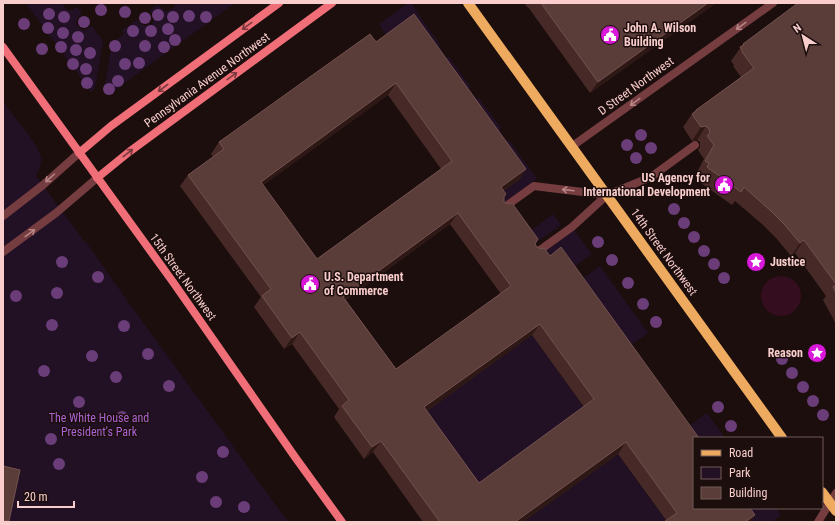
<svg xmlns="http://www.w3.org/2000/svg" width="839" height="525" font-family="'Roboto Condensed',sans-serif">
	<rect width="100%" height="100%" fill="#1b0e0d"/>
	<!-- green -->
	<path fill="#221124" d="M 26,3 L 62,3 C 65,11 71,12 77,7 L 82,13 C 75,20 74,25 83,30 L 87,29 L 92,26 L 103,41 L 95,88 L 91,92 Z
		M 176,3 L 235,3 L 108,95 L 104,90 L 112,43 L 124,34 L 122,30 L 137,20 L 143,25 C 155,27 156,19 150,10 L 158,4 L 163,9 L 166,11 L 173,9 Z
		M 408,3 L 411,3 L 441,46 L 439,47 L 447,58 L 449,57 L 471,87 L 469,89 L 477,99 L 479,98 L 501,128 L 499,130 L 507,141 L 509,140 L 537,179 L 498,207 L 379,24 Z
		M 3,102 C 12,115 39,144 41,158 C 42,164 39,170 36,176 L 84,241 L 86,242 L 126,299 L 288,522 L 3,522 Z
		M 553,214 L 561,225 L 528,248 L 521,238 Z
		M 574,230 L 592,254 L 568,271 L 535,258 Z
		M 600,266 L 648,333 L 630,346 L 582,279 Z
		M 532,335 L 586,410 L 471,494 L 416,419 Z
		M 707,413 L 725,438 L 698,438 L 689,426 Z
		M 618,454 L 667,522 L 523,522 Z
		M 741,508 L 776,508 L 781,515 L 772,522 L 747,522 Z"/>
	<!-- water -->
	<path fill="#340d1f" d="M761 296a20 20 0 1 1 40 0a20 20 0 1 1-40 0Z"/>
	<g fill="none" stroke-linecap="round" stroke-linejoin="round">
		<!-- lane -->
		<path stroke="#753d40" stroke-width="8" d="M 502,209 L 534,186 L 607,195
			M 3,216 L 43,185 L 79,153
			M 3,252 L 56,213 L 97,178
			M 533,255 L 572,227 L 607,195 L 651,177 L 695,145
			M 818,522 L 836,493"/>
		<!-- street -->
		<path stroke="#753d40" stroke-width="8" d="M 571,147 L 773,3"/>
		<!-- secondary -->
		<path stroke="#ef6e77" stroke-width="8" d="M 3,47 L 173,282 L 295,457 L 342,522
			M 79,153 L 111,126 L 279,3
			M 97,178 L 129,152 L 332,3"/>
		<!-- primary -->
		<path stroke="#eeab5f" stroke-width="10" d="M 468,3 L 782,438
			M 822,492 L 836,511"/>
	</g>
	<!-- trees -->
	<g fill="#6a3c78">
		<circle cx="101" cy="10" r="6"/>
		<circle cx="125" cy="12" r="6"/>
		<circle cx="49" cy="14" r="6"/>
		<circle cx="158" cy="15" r="6"/>
		<circle cx="189" cy="16" r="6"/>
		<circle cx="64" cy="17" r="6"/>
		<circle cx="173" cy="17" r="6"/>
		<circle cx="206" cy="17" r="6"/>
		<circle cx="145" cy="18" r="6"/>
		<circle cx="84" cy="22" r="6"/>
		<circle cx="24" cy="24" r="6"/>
		<circle cx="48" cy="28" r="6"/>
		<circle cx="168" cy="29" r="6"/>
		<circle cx="133" cy="31" r="6"/>
		<circle cx="151" cy="31" r="6"/>
		<circle cx="63" cy="33" r="6"/>
		<circle cx="78" cy="37" r="6"/>
		<circle cx="175" cy="40" r="6"/>
		<circle cx="115" cy="46" r="6"/>
		<circle cx="145" cy="46" r="6"/>
		<circle cx="61" cy="47" r="6"/>
		<circle cx="164" cy="47" r="6"/>
		<circle cx="42" cy="49" r="6"/>
		<circle cx="76" cy="50" r="6"/>
		<circle cx="90" cy="53" r="6"/>
		<circle cx="139" cy="63" r="6"/>
		<circle cx="73" cy="64" r="6"/>
		<circle cx="125" cy="64" r="6"/>
		<circle cx="86" cy="69" r="6"/>
		<circle cx="118" cy="81" r="6"/>
		<circle cx="87" cy="83" r="6"/>
		<circle cx="109" cy="89" r="6"/>
		<circle cx="641" cy="135" r="6"/>
		<circle cx="627" cy="145" r="6"/>
		<circle cx="651" cy="148" r="6"/>
		<circle cx="636" cy="158" r="6"/>
		<circle cx="674" cy="209" r="6"/>
		<circle cx="684" cy="223" r="6"/>
		<circle cx="694" cy="237" r="6"/>
		<circle cx="598" cy="242" r="6"/>
		<circle cx="704" cy="251" r="6"/>
		<circle cx="612" cy="260" r="6"/>
		<circle cx="62" cy="262" r="6"/>
		<circle cx="714" cy="264" r="6"/>
		<circle cx="98" cy="277" r="6"/>
		<circle cx="724" cy="278" r="6"/>
		<circle cx="628" cy="283" r="6"/>
		<circle cx="57" cy="293" r="6"/>
		<circle cx="16" cy="296" r="6"/>
		<circle cx="643" cy="304" r="6"/>
		<circle cx="656" cy="322" r="6"/>
		<circle cx="52" cy="325" r="6"/>
		<circle cx="124" cy="326" r="6"/>
		<circle cx="148" cy="354" r="6"/>
		<circle cx="92" cy="356" r="6"/>
		<circle cx="782" cy="359" r="6"/>
		<circle cx="44" cy="371" r="6"/>
		<circle cx="792" cy="373" r="6"/>
		<circle cx="116" cy="377" r="6"/>
		<circle cx="169" cy="386" r="6"/>
		<circle cx="803" cy="387" r="6"/>
		<circle cx="813" cy="401" r="6"/>
		<circle cx="79" cy="402" r="6"/>
		<circle cx="718" cy="407" r="6"/>
		<circle cx="823" cy="415" r="6"/>
		<circle cx="122" cy="417" r="6"/>
		<circle cx="731" cy="426" r="6"/>
		<circle cx="51" cy="439" r="6"/>
		<circle cx="223" cy="452" r="6"/>
		<circle cx="59" cy="464" r="6"/>
		<circle cx="202" cy="477" r="6"/>
		<circle cx="216" cy="502" r="6"/>
		<circle cx="244" cy="507" r="6"/>
	</g>
	<!-- wall -->
	<path fill="#472a27" fill-rule="evenodd" d="M 524,3 L 716,3 L 590,93 L 528,7 L 527,7 Z
		M 836,3 L 836,324 L 823,300 L 826,296 L 795,253 L 791,256 L 776,238 L 763,225 L 735,201 L 732,205 L 698,181 L 700,177 L 696,174 L 704,159 L 698,150 L 700,147 L 700,142 L 697,140 L 692,141 L 683,127 L 692,114 L 696,110 L 741,77 L 733,66 L 734,65 L 731,61 L 743,44 Z
		M 376,42 L 526,169 L 519,180 L 503,191 L 504,202 L 535,244 L 537,247 L 550,256 L 755,515 L 750,522 L 664,522 L 666,520 L 618,454 L 523,522 L 423,522 L 373,452 L 364,459 L 334,417 L 339,409 L 292,344 L 284,349 L 254,307 L 261,297 L 180,186 L 188,175 L 213,157 L 211,154 L 219,142 ZM 388,95 L 441,169 L 317,259 L 263,185 ZM 450,224 L 501,294 L 396,369 L 346,300 ZM 532,335 L 584,407 L 479,483 L 427,411 Z"/>
	<!-- shaded-wall -->
	<path fill="#2e1815" d="M 708,3 L 716,3 L 590,93 L 598,82 Z
		M 396,83 L 388,95 L 253,193 L 261,182 Z
		M 706,126 L 697,140 L 692,141 L 701,127 Z
		M 526,169 L 519,180 L 493,199 L 501,187 Z
		M 458,213 L 450,224 L 335,308 L 343,297 Z
		M 804,240 L 795,253 L 791,256 L 800,243 Z
		M 540,324 L 532,335 L 416,419 L 424,407 Z
		M 300,332 L 292,344 L 284,349 L 292,338 Z
		M 381,441 L 373,452 L 364,459 L 372,447 Z
		M 626,442 L 618,454 L 523,522 L 515,522 Z
		M 755,515 L 750,522 L 745,522 Z
		M 3,520 L 9,521 L 8,522 L 3,522 Z"/>
	<!-- building -->
	<path fill="#5a3c39" stroke="#735250" fill-rule="evenodd" d="M 541,3 L 708,3 L 598,82 Z
		M 798,3 L 836,3 L 836,284 L 804,240 L 800,243 L 785,225 L 772,212 L 744,187 L 741,192 L 707,167 L 709,163 L 705,161 L 714,145 L 707,136 L 710,133 L 709,129 L 706,126 L 701,127 L 692,114 L 696,111 L 696,110 L 754,68 L 742,52 L 743,52 L 740,47 L 744,45 L 743,44 Z
		M 414,14 L 526,169 L 501,187 L 506,194 L 504,197 L 504,202 L 507,204 L 512,203 L 538,239 L 535,244 L 537,247 L 541,249 L 544,248 L 550,256 L 561,247 L 699,438 L 694,438 L 694,508 L 750,508 L 755,515 L 745,522 L 664,522 L 677,513 L 626,442 L 515,522 L 440,522 L 381,441 L 372,447 L 342,406 L 349,400 L 300,332 L 292,338 L 262,296 L 271,289 L 188,175 L 224,149 L 219,142 L 370,34 L 376,42 ZM 396,83 L 452,161 L 317,259 L 261,182 ZM 458,213 L 511,286 L 396,369 L 343,297 ZM 540,324 L 594,399 L 479,483 L 424,407 Z
		M 836,284 L 836,293 L 833,287 Z
		M 3,466 L 20,470 L 9,521 L 3,520 Z"/>
	<!-- one-way arrows -->
	<defs><path id="oneway-shaft" d="M-6 0H5M1.5-3L5.5 0L1.5 3" fill="none" stroke-width="1.6" stroke-linecap="round" stroke-linejoin="round"/></defs>
	<g stroke="#7a393d">
		<use href="#oneway-shaft" transform="translate(247 26) rotate(144)"/>
		<use href="#oneway-shaft" transform="translate(232 76) rotate(-36)"/>
		<use href="#oneway-shaft" transform="translate(163 88) rotate(143)"/>
		<use href="#oneway-shaft" transform="translate(128 153) rotate(-38)"/>
	</g>
	<g stroke="#b78586">
		<use href="#oneway-shaft" transform="translate(741 26) rotate(144)"/>
		<use href="#oneway-shaft" transform="translate(635 102) rotate(144)"/>
		<use href="#oneway-shaft" transform="translate(50 178) rotate(138)"/>
		<use href="#oneway-shaft" transform="translate(568 190) rotate(-173)"/>
		<use href="#oneway-shaft" transform="translate(30 233) rotate(-36)"/>
	</g>
	<!-- icons -->
	<defs>
		<g id="civic-disc" transform="scale(1)"><circle r="9.5" fill="#da18d9" stroke="#1b0e0d"/><path d="M-.6-6.5H3V-4.5H.6V-3L4-1V1h2V6H-6V1h2V-1L-.6-3ZM-1.2 2.5V6h2.4V2.5Z" fill="#fff"/></g>
		<g id="sight-disc" transform="scale(1)"><circle r="9.5" fill="#da18d9" stroke="#1b0e0d"/><path d="M0-6L1.8-2.2L6-1.7L2.9 1.2L3.7 5.4L0 3.3L-3.7 5.4L-2.9 1.2L-6-1.7L-1.8-2.2Z" fill="#fff"/></g>
	</defs>
	<g fill-rule="evenodd">
		<use href="#civic-disc" x="610" y="35"/>
		<use href="#civic-disc" x="724" y="185"/>
		<use href="#sight-disc" x="756" y="262"/>
		<use href="#civic-disc" x="310" y="284"/>
		<use href="#sight-disc" x="817" y="353"/>
	</g>
	<g text-anchor="middle" stroke-width="3" stroke-linejoin="round" paint-order="stroke">
		<!-- poi labels -->
		<g font-size="12" font-weight="bold" fill="#f9cdcc" stroke="#1b0e0d" text-anchor="start">
			<text x="624" y="32">John A. Wilson<tspan x="624" dy="14">Building</tspan></text>
			<text x="710" y="182" text-anchor="end">US Agency for<tspan x="710" dy="14">International Development</tspan></text>
			<text x="770" y="266">Justice</text>
			<text x="324" y="281">U.S. Department<tspan x="324" dy="14">of Commerce</tspan></text>
			<text x="803" y="357" text-anchor="end">Reason</text>
		</g>
		<!-- street labels -->
		<g font-size="12" fill="#f9cdcc" stroke="#1b0e0d">
			<text transform="translate(207 80) rotate(-36)" y="4">Pennsylvania Avenue Northwest</text>
			<text transform="translate(636 86) rotate(-36)" y="4">D Street Northwest</text>
			<text transform="translate(664 252) rotate(54)" y="4">14th Street Northwest</text>
			<text transform="translate(183 277) rotate(54)" y="4">15th Street Northwest</text>
		</g>
		<!-- park labels -->
		<g font-size="12" fill="#aa62d0" stroke="#1b0e0d">
			<text x="99" y="422">The White House and<tspan x="99" dy="14">President's Park</tspan></text>
		</g>
	</g>
	<!-- border -->
	<rect width="839" height="525" fill="none" stroke="#f9cdcc" stroke-width="8"/>
	<!-- legend -->
	<rect x="693" y="437" width="130" height="72" fill="#1b0e0d" stroke="#745a59"/>
	<rect x="701" y="450" width="20" height="6" fill="#eeab5f" stroke="#745a59"/>
	<text x="729" y="457" font-size="12" fill="#f9cdcc">Road</text>
	<rect x="701" y="467" width="20" height="12" fill="#221124" stroke="#745a59"/>
	<text x="729" y="477" font-size="12" fill="#f9cdcc">Park</text>
	<rect x="701" y="487" width="20" height="12" fill="#5a3c39" stroke="#745a59"/>
	<text x="729" y="497" font-size="12" fill="#f9cdcc">Building</text>
	<!-- north arrow -->
	<g transform="translate(803 36) rotate(324)" stroke="#1b0e0d" stroke-width="3" paint-order="stroke">
	<path d="M0-3L7 15L0 10L-7 15Z" fill="#f9cdcc"/>
	<text y="-6" font-size="11" font-weight="bold" text-anchor="middle" fill="#f9cdcc">N</text>
	</g>
	<!-- scale -->
	<path d="M18 501v6h56v-6" fill="none" stroke="#f9cdcc" stroke-width="2"/>
	<text x="24" y="501" font-size="12" fill="#f9cdcc" stroke="#1b0e0d" stroke-width="3" paint-order="stroke">20 m</text>
</svg>
